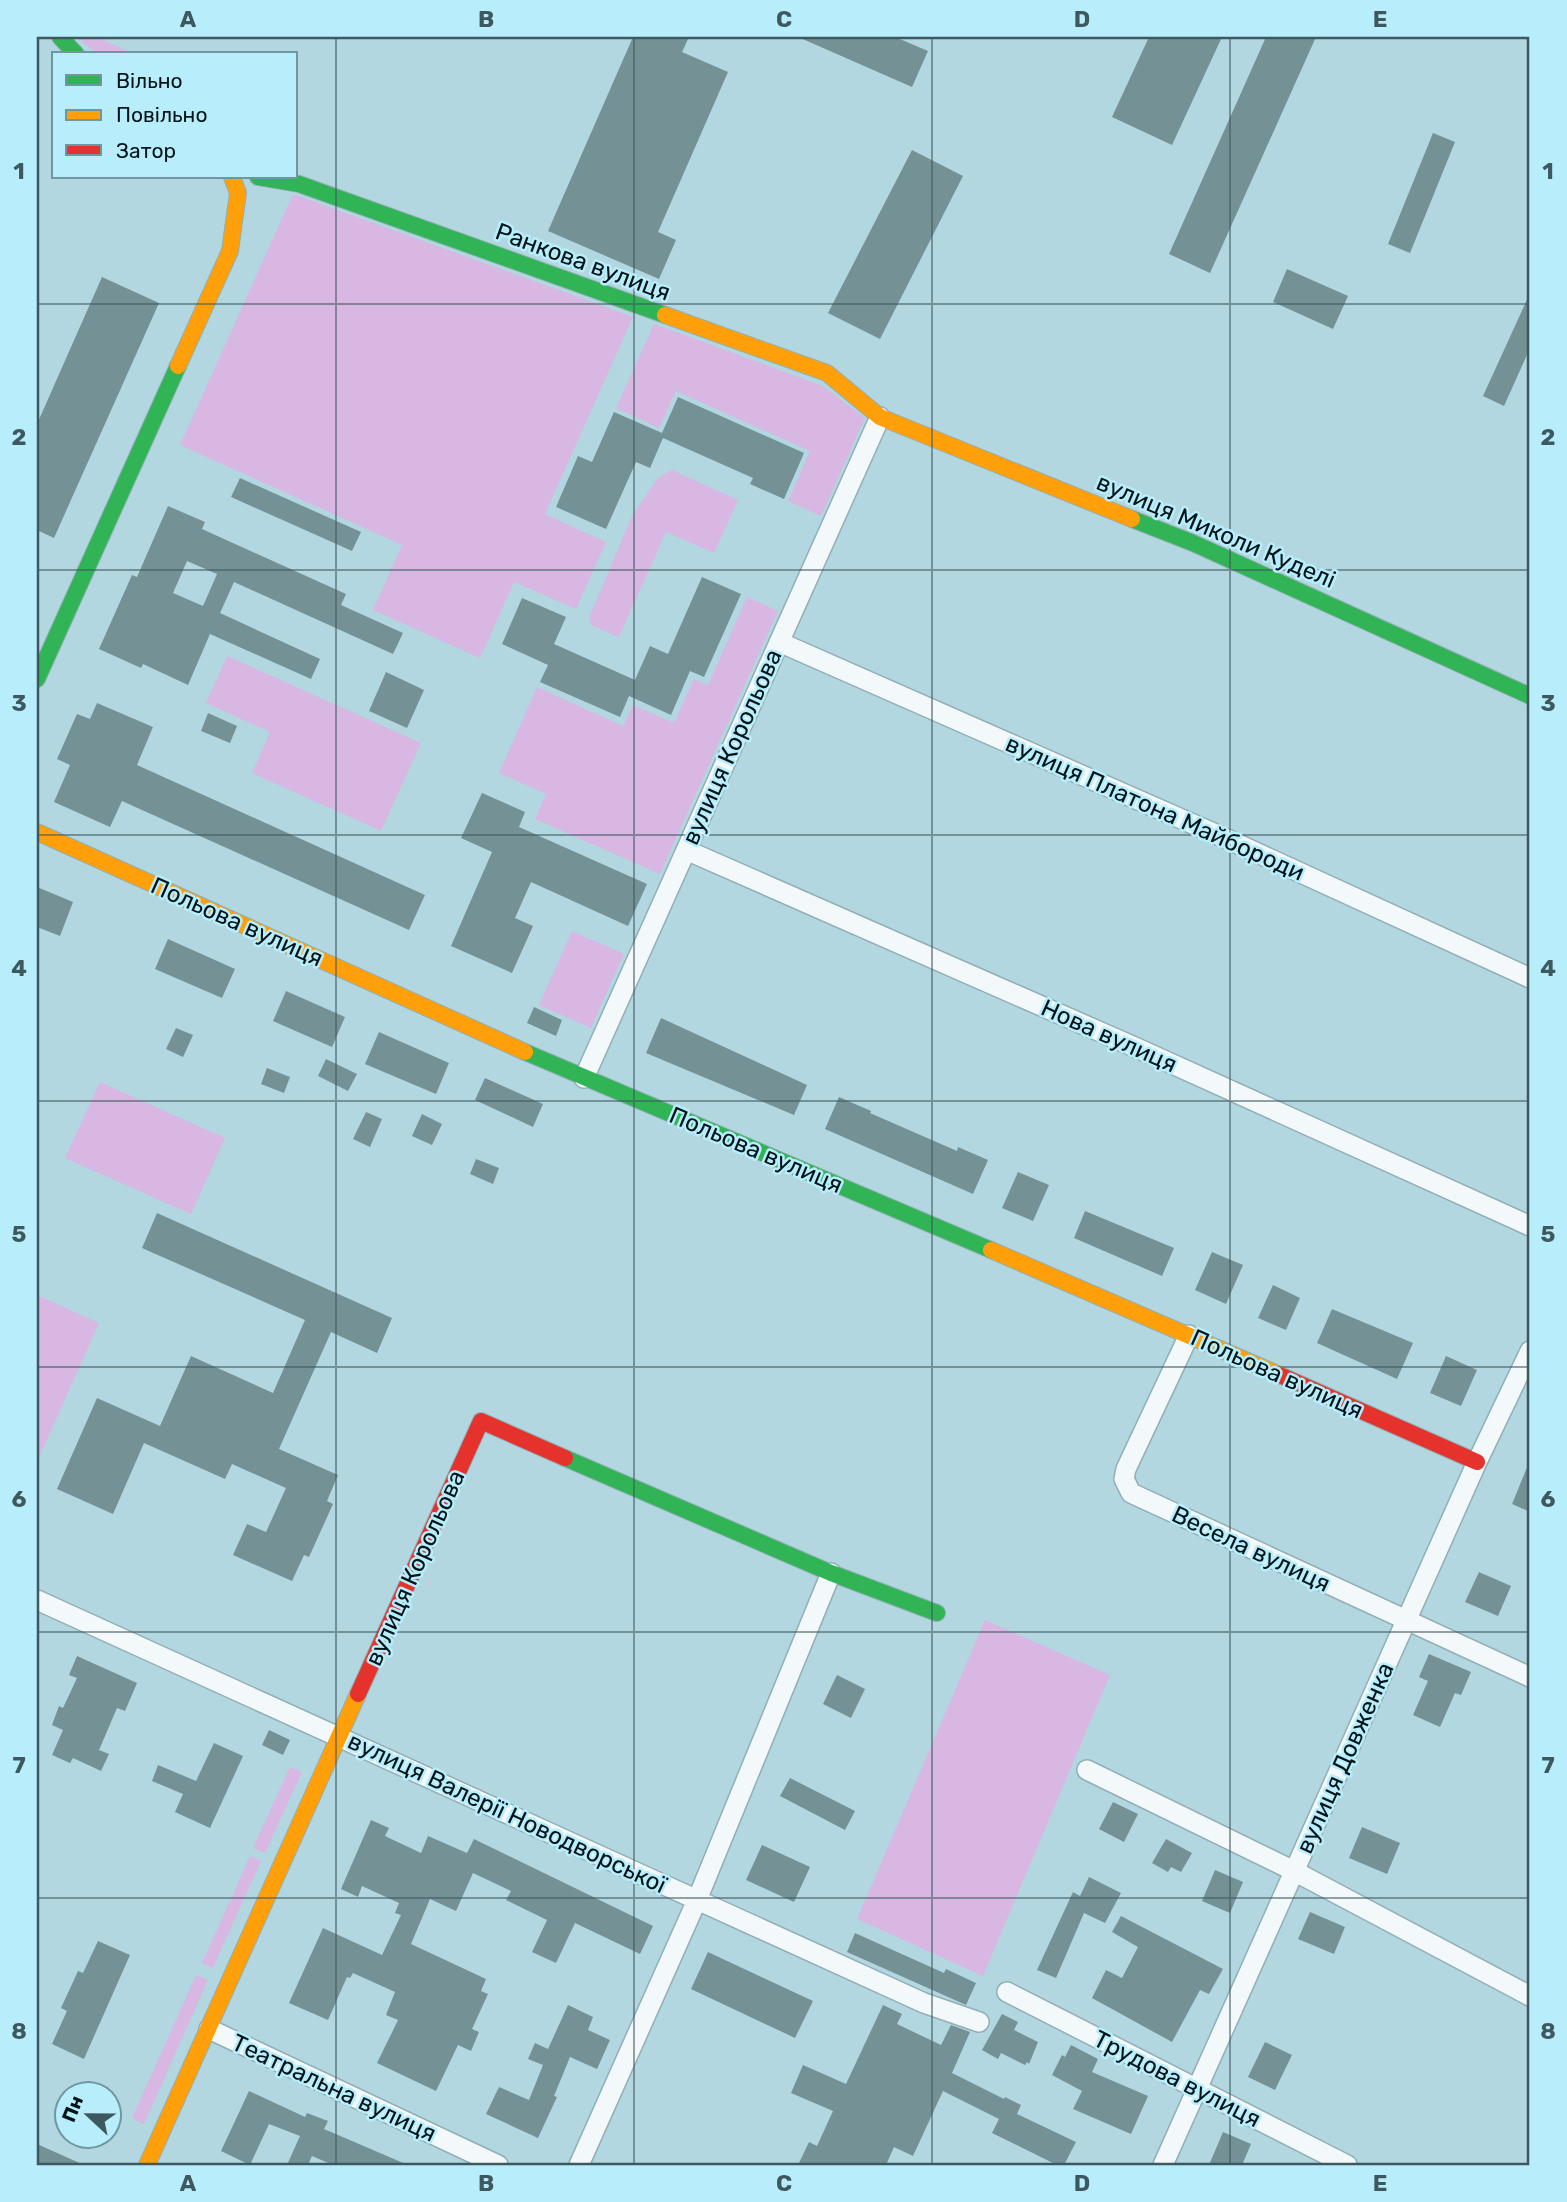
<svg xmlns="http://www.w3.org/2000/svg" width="1567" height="2202" font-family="Rubik,sans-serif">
	<rect width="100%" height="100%" fill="#b2d7e0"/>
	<!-- green -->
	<path fill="#d8b7e3" d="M 77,37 L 104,37 L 105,41 L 134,54 L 97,54 Z
		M 293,194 L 633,317 L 545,514 L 606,542 L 576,609 L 514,582 L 480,658 L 373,610 L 402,545 L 180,445 Z
		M 654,324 L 823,386 L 865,418 L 821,516 L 788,501 L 810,451 L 676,391 L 659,428 L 616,408 Z
		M 672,470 L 738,500 L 714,553 L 666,532 L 619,637 L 591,625 L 589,618 L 632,516 L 658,478 Z
		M 747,597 L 778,611 L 660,874 L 535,819 L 546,794 L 499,773 L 537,687 L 623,726 L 633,705 L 674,723 L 694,679 L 708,685 Z
		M 227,656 L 421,743 L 381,831 L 252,773 L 270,732 L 206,703 Z
		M 572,931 L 624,954 L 591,1028 L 539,1005 Z
		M 100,1082 L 225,1138 L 191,1214 L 65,1158 Z
		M 37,1295 L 99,1323 L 37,1462 Z
		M 985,1620 L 1110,1675 L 983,1976 L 857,1919 Z
		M 290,1767 L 302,1772 L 265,1853 L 253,1848 Z
		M 250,1856 L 261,1861 L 213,1968 L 202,1963 Z
		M 196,1975 L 208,1980 L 144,2124 L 132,2118 Z"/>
	<!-- building -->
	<path fill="#749295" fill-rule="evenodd" d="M 633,37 L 689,37 L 682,52 L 728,72 L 658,232 L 676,240 L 659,279 L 548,231 Z
		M 798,37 L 895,37 L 928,51 L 912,87 Z
		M 1149,37 L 1222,37 L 1172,145 L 1112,117 Z
		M 1266,37 L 1316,37 L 1210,273 L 1169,254 Z
		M 1433,133 L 1455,142 L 1410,253 L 1388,244 Z
		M 912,150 L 963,176 L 880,339 L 828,313 Z
		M 1287,269 L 1348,296 L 1333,329 L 1273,302 Z
		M 102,277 L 159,303 L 54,538 L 37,530 L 37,424 Z
		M 1530,293 L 1530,348 L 1504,406 L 1483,396 Z
		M 678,397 L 804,453 L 784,499 L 750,484 L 753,478 L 663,438 L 650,468 L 636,462 L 606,529 L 556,507 L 578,456 L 592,462 L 614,412 L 662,433 Z
		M 240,478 L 361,532 L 352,551 L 231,497 Z
		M 168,506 L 205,522 L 202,529 L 346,594 L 341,605 L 403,633 L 393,654 L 234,582 L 220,613 L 320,659 L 311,679 L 210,634 L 188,685 L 143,664 L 141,668 L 99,649 L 132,575 L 137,577 ZM 187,561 L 217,574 L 203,606 L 173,593 Z
		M 702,577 L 741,594 L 704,677 L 690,671 L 671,715 L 629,696 L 620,717 L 540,682 L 548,665 L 502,644 L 522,598 L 566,617 L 554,644 L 635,680 L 650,646 L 668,654 Z
		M 386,672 L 424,690 L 407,728 L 369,711 Z
		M 97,703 L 153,727 L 137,765 L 425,895 L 409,930 L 122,801 L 110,827 L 54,802 L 70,765 L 57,759 L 77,714 L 90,719 Z
		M 208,713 L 237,726 L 230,743 L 201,731 Z
		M 482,793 L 525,812 L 519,827 L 647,884 L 628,926 L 531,882 L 515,918 L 533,926 L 512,973 L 451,946 L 492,852 L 461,838 Z
		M 37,887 L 73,902 L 60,936 L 37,927 Z
		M 168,939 L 235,969 L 222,998 L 155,969 Z
		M 286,991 L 345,1017 L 332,1047 L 273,1021 Z
		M 534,1007 L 562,1020 L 556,1036 L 527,1023 Z
		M 661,1018 L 807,1085 L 794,1115 L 646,1053 Z
		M 176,1028 L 193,1035 L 183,1057 L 166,1049 Z
		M 379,1032 L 449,1063 L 436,1094 L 365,1064 Z
		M 326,1059 L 357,1074 L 348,1091 L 318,1076 Z
		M 267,1068 L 290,1077 L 284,1093 L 261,1084 Z
		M 485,1078 L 543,1104 L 533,1127 L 475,1100 Z
		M 839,1097 L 871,1111 L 870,1113 L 957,1151 L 958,1147 L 988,1160 L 973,1194 L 825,1129 Z
		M 366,1112 L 382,1119 L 370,1147 L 353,1139 Z
		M 422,1114 L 442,1124 L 432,1145 L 412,1136 Z
		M 476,1159 L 499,1168 L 493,1184 L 470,1174 Z
		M 1018,1172 L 1049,1185 L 1033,1221 L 1002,1208 Z
		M 1085,1211 L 1174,1248 L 1162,1276 L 1074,1238 Z
		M 157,1213 L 392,1318 L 377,1353 L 331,1332 L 279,1449 L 338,1475 L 327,1501 L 333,1504 L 309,1557 L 304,1555 L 292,1581 L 233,1555 L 247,1524 L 266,1532 L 286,1488 L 232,1464 L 225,1479 L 144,1443 L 113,1514 L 57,1489 L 97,1398 L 160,1426 L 191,1356 L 273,1393 L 305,1320 L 142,1248 Z
		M 1212,1252 L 1243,1265 L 1226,1304 L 1195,1290 Z
		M 1273,1285 L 1300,1298 L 1286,1330 L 1258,1318 Z
		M 1332,1309 L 1413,1343 L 1397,1379 L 1317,1343 Z
		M 1446,1356 L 1477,1370 L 1461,1406 L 1430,1393 Z
		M 1530,1460 L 1530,1512 L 1512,1504 Z
		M 1479,1572 L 1511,1586 L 1498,1616 L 1465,1602 Z
		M 1429,1654 L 1471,1672 L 1461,1695 L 1455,1693 L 1440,1727 L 1413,1715 L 1428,1681 L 1419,1677 Z
		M 77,1656 L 137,1683 L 125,1711 L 117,1708 L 99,1750 L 109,1754 L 101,1771 L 73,1758 L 70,1763 L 52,1755 L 63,1730 L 52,1725 L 59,1706 L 63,1708 L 77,1678 L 69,1675 Z
		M 837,1675 L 865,1689 L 851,1718 L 823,1704 Z
		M 269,1730 L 290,1740 L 283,1755 L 262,1745 Z
		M 214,1743 L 243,1756 L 210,1828 L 175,1812 L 183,1794 L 152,1781 L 158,1765 L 196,1781 Z
		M 790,1778 L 855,1811 L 845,1830 L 780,1796 Z
		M 1113,1802 L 1138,1814 L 1124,1842 L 1099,1829 Z
		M 371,1820 L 389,1828 L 385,1836 L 421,1853 L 428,1836 L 467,1853 L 474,1839 L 653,1926 L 640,1954 L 575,1923 L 556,1963 L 532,1952 L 547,1920 L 506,1900 L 511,1891 L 473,1873 L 456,1911 L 430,1899 L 411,1944 L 486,1979 L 481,1991 L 488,1994 L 472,2029 L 479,2032 L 471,2051 L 458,2045 L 436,2091 L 377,2063 L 398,2020 L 386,2015 L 395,1992 L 353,1973 L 350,1978 L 347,1977 L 328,2020 L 289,2003 L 323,1928 L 382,1955 L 401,1915 L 395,1913 L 399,1903 L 362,1886 L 358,1897 L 341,1889 Z
		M 1362,1827 L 1400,1843 L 1387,1874 L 1349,1858 Z
		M 1166,1839 L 1192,1853 L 1181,1872 L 1171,1867 L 1168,1872 L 1152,1863 Z
		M 762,1845 L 810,1867 L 794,1902 L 746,1880 Z
		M 1215,1870 L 1243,1882 L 1230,1913 L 1202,1901 Z
		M 1089,1877 L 1121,1893 L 1105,1923 L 1084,1913 L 1056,1978 L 1037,1970 L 1073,1892 L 1080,1896 Z
		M 1310,1912 L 1345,1927 L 1334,1954 L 1298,1939 Z
		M 1121,1916 L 1223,1969 L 1209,1994 L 1200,1990 L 1172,2042 L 1092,1998 L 1106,1970 L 1122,1978 L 1138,1947 L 1112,1932 Z
		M 855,1933 L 944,1973 L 946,1969 L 976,1983 L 966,2005 L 847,1952 Z
		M 98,1941 L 130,1955 L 84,2059 L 52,2044 L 67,2011 L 61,2008 L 78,1971 L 83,1973 Z
		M 708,1952 L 813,2001 L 795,2038 L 691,1989 Z
		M 568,2005 L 593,2017 L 588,2030 L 610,2040 L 597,2069 L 570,2057 L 554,2096 L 557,2097 L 538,2138 L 486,2114 L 499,2087 L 529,2100 L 543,2065 L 528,2059 L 535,2043 L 548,2049 Z
		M 883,2005 L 902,2014 L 897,2024 L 941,2045 L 951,2025 L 970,2032 L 952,2073 L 1004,2099 L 1005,2097 L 1021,2105 L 1017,2114 L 1076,2142 L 1064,2165 L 1057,2165 L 992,2133 L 999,2119 L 943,2091 L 913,2156 L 894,2147 L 886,2165 L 798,2165 L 809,2142 L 817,2146 L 833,2111 L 791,2093 L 803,2065 L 846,2084 Z
		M 1002,2014 L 1018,2022 L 1014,2030 L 1038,2042 L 1029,2064 L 1027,2062 L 1025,2065 L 1001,2053 L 998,2059 L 982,2050 Z
		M 1265,2042 L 1292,2055 L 1275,2090 L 1248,2077 Z
		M 1071,2045 L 1098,2059 L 1092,2072 L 1148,2096 L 1131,2134 L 1073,2109 L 1082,2091 L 1052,2075 L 1062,2055 L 1065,2057 Z
		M 249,2091 L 305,2117 L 307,2113 L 328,2121 L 324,2129 L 408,2165 L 333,2165 L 312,2156 L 308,2165 L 287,2165 L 300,2136 L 269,2124 L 250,2165 L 221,2151 Z
		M 1223,2132 L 1251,2144 L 1242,2165 L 1209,2165 Z
		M 37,2144 L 84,2165 L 37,2165 Z"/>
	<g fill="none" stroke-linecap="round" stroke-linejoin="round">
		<!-- street casing -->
		<g stroke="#92afb6" stroke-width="22">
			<path id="street" d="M 779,642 L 1227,839 L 1530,978
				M 686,850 L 1137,1048 L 1530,1226
				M 584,1078 L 880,417
				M 1189,1335 L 1126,1469 L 1124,1479 L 1131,1493 L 1530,1677
				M 37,1600 L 924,2003 L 979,2022
				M 1087,1770 L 1294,1871 L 1530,1996
				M 1007,1992 L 1347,2165
				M 209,2029 L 498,2165
				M 579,2165 L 697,1900 L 831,1573
				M 1163,2165 L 1477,1462 L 1530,1351"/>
		</g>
		<!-- fast casing -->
		<g stroke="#92afb6" stroke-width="18">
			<path id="fast" d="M 60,37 L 76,54
				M 258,177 L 299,184 L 665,315
				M 1132,519 L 1193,543 L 1530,696
				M 37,679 L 178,366
				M 525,1052 L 991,1250
				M 565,1458 L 831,1573 L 937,1613"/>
		</g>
		<!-- slow casing -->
		<g stroke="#92afb6" stroke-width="18">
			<path id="slow" d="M 665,315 L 827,373 L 880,417 L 1132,519
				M 178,366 L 230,251 L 238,193 L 232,177
				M 37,832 L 525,1052
				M 991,1250 L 1282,1376
				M 147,2165 L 358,1694"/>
		</g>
		<!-- jam casing -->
		<g stroke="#92afb6" stroke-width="18">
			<path id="jam" d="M 1282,1376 L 1477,1462
				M 358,1694 L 481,1421 L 565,1458"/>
		</g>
		<!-- street -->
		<use href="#street" stroke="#f3f9fa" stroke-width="19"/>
		<!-- fast -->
		<use href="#fast" stroke="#30b455" stroke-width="16"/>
		<!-- slow -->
		<use href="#slow" stroke="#ff9f0a" stroke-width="16"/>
		<!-- jam -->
		<use href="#jam" stroke="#e5322d" stroke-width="16"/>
	</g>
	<!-- grid -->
	<path fill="none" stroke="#3e585f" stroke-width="2" stroke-opacity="0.55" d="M 336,37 L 336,2165M 634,37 L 634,2165M 932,37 L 932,2165M 1230,37 L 1230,2165M 37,304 L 1530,304M 37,570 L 1530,570M 37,835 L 1530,835M 37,1101 L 1530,1101M 37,1367 L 1530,1367M 37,1632 L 1530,1632M 37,1898 L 1530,1898"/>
	<g text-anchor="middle" stroke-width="5" stroke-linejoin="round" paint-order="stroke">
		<!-- street labels -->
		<g font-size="24" fill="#00141a" stroke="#b8eefb">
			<text transform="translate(583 262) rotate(20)" y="8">Ранкова вулиця</text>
			<text transform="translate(1216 531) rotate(23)" y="8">вулиця Миколи Куделі</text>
			<text transform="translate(732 747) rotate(-66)" y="8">вулиця Корольова</text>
			<text transform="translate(1155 808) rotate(24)" y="8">вулиця Платона Майбороди</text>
			<text transform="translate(237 922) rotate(24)" y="8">Польова вулиця</text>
			<text transform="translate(1109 1036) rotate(24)" y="8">Нова вулиця</text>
			<text transform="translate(756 1150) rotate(23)" y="8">Польова вулиця</text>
			<text transform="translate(1277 1374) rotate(24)" y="8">Польова вулиця</text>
			<text transform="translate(1251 1549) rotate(25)" y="8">Весела вулиця</text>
			<text transform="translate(415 1568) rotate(-66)" y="8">вулиця Корольова</text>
			<text transform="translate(1345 1758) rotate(-66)" y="8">вулиця Довженка</text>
			<text transform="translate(507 1813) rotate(25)" y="8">вулиця Валерії Новодворської</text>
			<text transform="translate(1177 2079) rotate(27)" y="8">Трудова вулиця</text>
			<text transform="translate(334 2088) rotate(25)" y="8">Театральна вулиця</text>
		</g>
	</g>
	<!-- border -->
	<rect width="1567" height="2202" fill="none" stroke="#b8eefb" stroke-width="77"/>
	<!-- legend -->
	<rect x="52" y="52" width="245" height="126" fill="#b8eefb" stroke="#6e97a1" stroke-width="2"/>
	<rect x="66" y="75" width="35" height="10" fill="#30b455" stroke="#6e97a1" stroke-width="2"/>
	<text x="116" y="88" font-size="21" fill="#00141a">Вільно</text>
	<rect x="66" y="110" width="35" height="10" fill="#ff9f0a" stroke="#6e97a1" stroke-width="2"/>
	<text x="116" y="122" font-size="21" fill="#00141a">Повільно</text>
	<rect x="66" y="145" width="35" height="10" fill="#e5322d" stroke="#6e97a1" stroke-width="2"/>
	<text x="116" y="158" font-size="21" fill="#00141a">Затор</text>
	<!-- north arrow -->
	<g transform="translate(88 2115) rotate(292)"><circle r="33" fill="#b8eefb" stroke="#6e97a1" stroke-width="2"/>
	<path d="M0-5L12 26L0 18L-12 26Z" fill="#3e585f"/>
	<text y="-10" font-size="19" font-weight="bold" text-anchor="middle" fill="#00141a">Пн</text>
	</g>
	<rect x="38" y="38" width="1490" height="2126" fill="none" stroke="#3e585f" stroke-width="2.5"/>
	<g font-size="23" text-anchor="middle" font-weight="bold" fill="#3e585f">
		<text x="188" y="27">A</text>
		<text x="486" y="27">B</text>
		<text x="784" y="27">C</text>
		<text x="1082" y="27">D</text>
		<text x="1380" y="27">E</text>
		<text x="19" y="179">1</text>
		<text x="1548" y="179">1</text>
		<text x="19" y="445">2</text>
		<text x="1548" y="445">2</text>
		<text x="19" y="711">3</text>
		<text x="1548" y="711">3</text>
		<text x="19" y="976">4</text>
		<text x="1548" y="976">4</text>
		<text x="19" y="1242">5</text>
		<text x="1548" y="1242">5</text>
		<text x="19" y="1507">6</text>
		<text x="1548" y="1507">6</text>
		<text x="19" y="1773">7</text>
		<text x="1548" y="1773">7</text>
		<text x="19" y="2039">8</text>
		<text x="1548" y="2039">8</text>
		<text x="188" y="2191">A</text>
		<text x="486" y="2191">B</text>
		<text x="784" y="2191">C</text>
		<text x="1082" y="2191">D</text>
		<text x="1380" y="2191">E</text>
	</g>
</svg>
